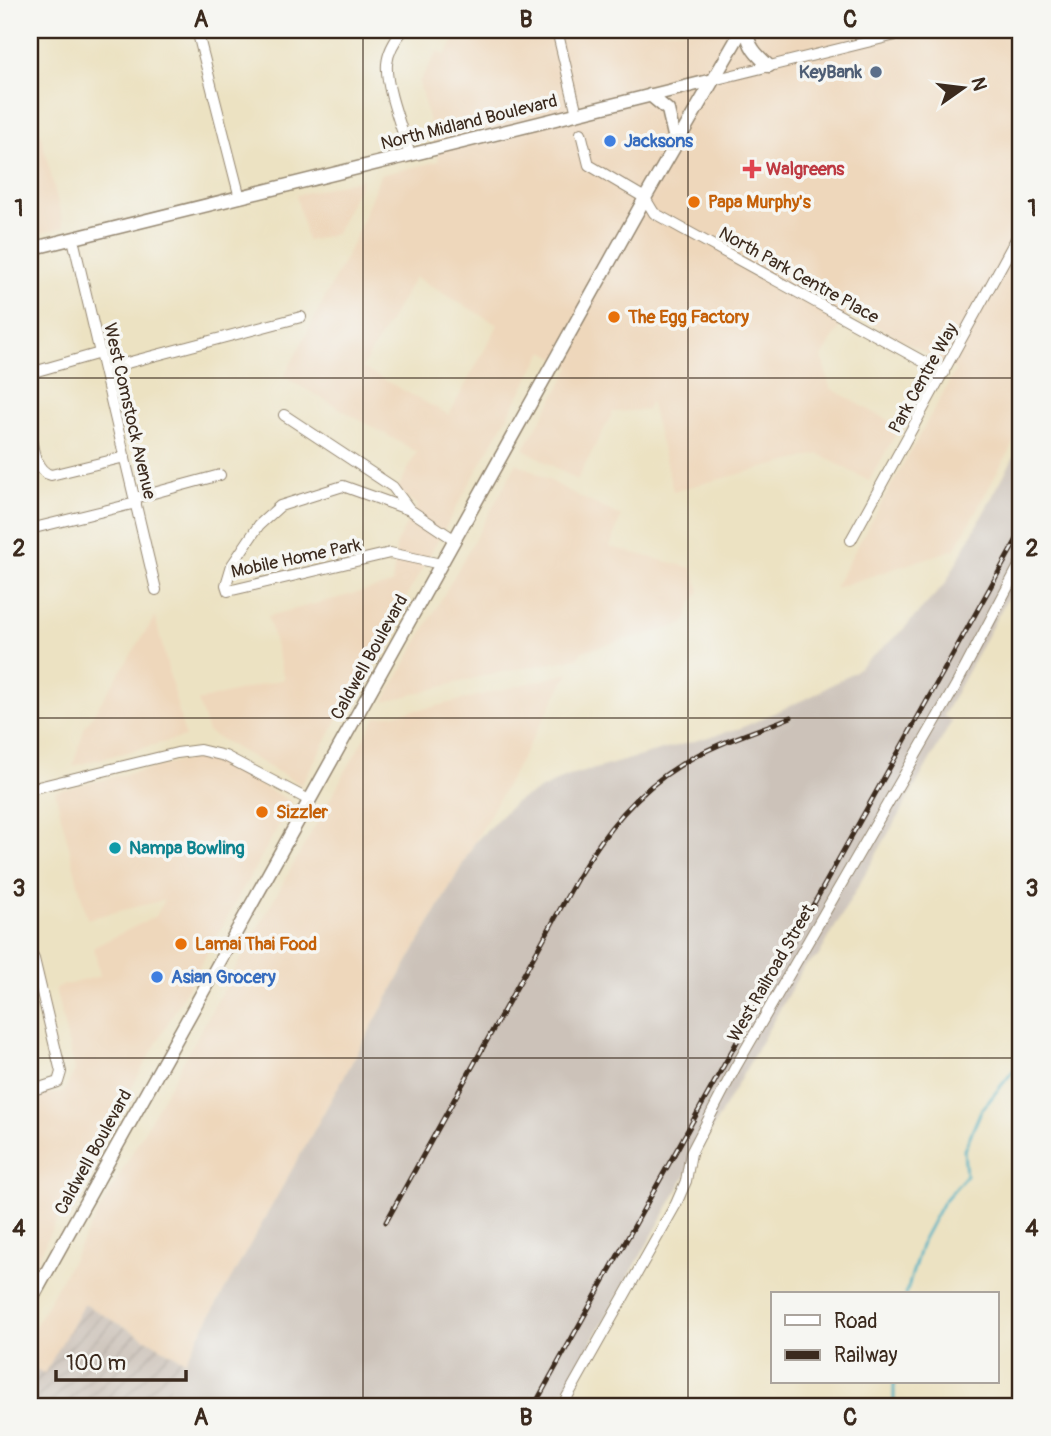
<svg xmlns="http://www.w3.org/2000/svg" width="1051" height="1436" font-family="Pangolin,sans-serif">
	<defs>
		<pattern id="industrial-furrows" width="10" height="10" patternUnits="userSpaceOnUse" patternTransform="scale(1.75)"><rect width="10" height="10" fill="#ccc2b9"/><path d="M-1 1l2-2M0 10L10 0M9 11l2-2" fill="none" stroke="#b0a79f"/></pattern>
	</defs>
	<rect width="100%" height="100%" fill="#f6f6f2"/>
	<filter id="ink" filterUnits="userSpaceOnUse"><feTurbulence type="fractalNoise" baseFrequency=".0143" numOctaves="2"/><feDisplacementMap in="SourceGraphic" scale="14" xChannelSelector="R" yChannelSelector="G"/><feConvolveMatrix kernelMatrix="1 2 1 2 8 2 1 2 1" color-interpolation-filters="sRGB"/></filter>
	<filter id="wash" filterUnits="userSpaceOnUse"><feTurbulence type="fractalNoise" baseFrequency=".00686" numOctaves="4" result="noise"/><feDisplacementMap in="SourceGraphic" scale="28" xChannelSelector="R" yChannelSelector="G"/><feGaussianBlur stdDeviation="1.57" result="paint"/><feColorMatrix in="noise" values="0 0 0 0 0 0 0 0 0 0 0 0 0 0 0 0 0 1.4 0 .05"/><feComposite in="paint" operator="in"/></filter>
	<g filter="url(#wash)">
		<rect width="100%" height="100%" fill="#ece2c2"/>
		<!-- built -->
		<path fill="#eed7bb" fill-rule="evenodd" d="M 461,30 L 1021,30 L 1021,429 L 955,549 L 834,588 L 956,370 L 849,311 L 822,357 L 830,388 L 900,427 L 869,481 L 819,454 L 673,491 L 650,401 L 647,410 L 613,412 L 577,480 L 524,449 L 571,367 L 544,351 L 301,785 L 208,732 L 198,701 L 284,679 L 268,616 L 392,584 L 397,541 L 418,505 L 396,492 L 417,452 L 284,377 L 354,241 L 380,175 L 439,161 L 419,82 L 438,51 L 445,55 ZM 415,277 L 498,325 L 449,415 L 362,368 Z
			M 40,131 L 64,227 L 30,236 L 30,134 Z
			M 362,179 L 336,234 L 307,241 L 296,195 Z
			M 517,463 L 584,499 L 621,516 L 610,547 L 692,568 L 700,591 L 691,605 L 685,624 L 582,651 L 578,658 L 486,675 L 384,702 Z
			M 155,617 L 185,737 L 73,766 L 84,729 Z
			M 569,673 L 185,1361 L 84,1304 L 44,1375 L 30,1367 L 30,1335 L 376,717 L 433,707 Z
			M 207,755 L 292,802 L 51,1231 L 30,1276 L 30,1094 L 32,1091 L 56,1094 L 64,1091 L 75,1071 L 55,988 L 100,976 L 94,947 L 156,916 L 164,900 L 87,919 L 55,791 Z"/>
		<!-- industrial -->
		<path fill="url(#industrial-furrows)" d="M 84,1304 L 185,1361 L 160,1406 L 30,1406 L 30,1367 L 44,1374 Z"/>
		<!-- railway -->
		<path fill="#ccc2b9" d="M 1021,444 L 1021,573 L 943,716 L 952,721 L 818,957 L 804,966 L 556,1406 L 160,1406 L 475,842 L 515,802 L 566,777 L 741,728 L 816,694 L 855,671 L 899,634 L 945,584 Z"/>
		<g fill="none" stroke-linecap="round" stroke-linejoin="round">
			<!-- stream -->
			<path stroke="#45afc4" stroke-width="2.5" d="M 906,1294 L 923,1239 L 943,1202 L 966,1176 L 964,1150 L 981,1111 L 1021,1061
				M 894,1382 L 894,1406"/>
		</g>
	</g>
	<g filter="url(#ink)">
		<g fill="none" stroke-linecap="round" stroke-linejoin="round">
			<!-- minor casing -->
			<g stroke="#948670" stroke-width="12">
				<path id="minor" d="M 197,30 L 240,198
					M 403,30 C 395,40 388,51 387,64 C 385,87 403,131 410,155
					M 557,30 L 577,114
					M 713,80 L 916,30
					M 581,133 L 589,165 L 645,198 L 654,213 L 944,373
					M 73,239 L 156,590
					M 104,369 L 301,317
					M 30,373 L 100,353
					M 284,415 L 393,487 L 410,510 L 455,540
					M 30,434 C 33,448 35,471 51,475 L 125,457
					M 135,498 L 220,475
					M 410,510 L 343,486 L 280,506 L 259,525 L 232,565 L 226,585 L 228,591 L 390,553 L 441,564
					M 30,529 L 136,503
					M 851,540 L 1021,230
					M 30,789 L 177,753 L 200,750 L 225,756 L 309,800
					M 30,952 L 34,959 L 61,1072 L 58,1082 L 30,1091
					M 562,1406 L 676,1204 L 686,1181 L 691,1153 L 735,1068 L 955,687 L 1021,562"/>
			</g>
			<!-- major casing -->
			<g stroke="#948670" stroke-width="15">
				<path id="major" d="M 747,30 C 748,47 757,55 769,66
					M 650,95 L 668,110 L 676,144
					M 30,249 L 713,80
					M 30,1302 L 645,198 L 742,30"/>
			</g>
			<!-- minor -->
			<use href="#minor" stroke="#fff" stroke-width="10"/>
			<!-- major -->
			<use href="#major" stroke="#fff" stroke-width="12"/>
			<!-- rail casing -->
			<g stroke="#3b2a1e" stroke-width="5">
				<path id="rail" d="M 386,1222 L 578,877 C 605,831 636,792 682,764 C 715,743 755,732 791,717
					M 534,1406 L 1021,532"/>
			</g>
			<!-- rail -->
			<use href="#rail" stroke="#f6f6f2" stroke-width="2.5" stroke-dasharray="8" stroke-linecap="butt"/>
		</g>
	</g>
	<!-- grid -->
	<path fill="none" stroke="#3b2a1e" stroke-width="2" stroke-opacity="0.55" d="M 363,30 L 363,1406M 688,30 L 688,1406M 30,378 L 1021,378M 30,718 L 1021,718M 30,1058 L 1021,1058"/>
	<!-- markers -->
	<circle fill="#5c6f8a" stroke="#f6f6f2" stroke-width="2.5" cx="876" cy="72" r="7"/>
	<g fill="#3f7fe0" stroke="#f6f6f2" stroke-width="2.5">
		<circle cx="610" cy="141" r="7"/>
		<circle cx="157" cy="977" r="7"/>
	</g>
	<path fill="#e0444e" stroke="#f6f6f2" stroke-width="2.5" d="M748.5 158.5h7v7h7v7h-7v7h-7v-7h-7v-7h7z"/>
	<g fill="#e8710a" stroke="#f6f6f2" stroke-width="2.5">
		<circle cx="694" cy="202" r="7"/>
		<circle cx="614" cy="317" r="7"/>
		<circle cx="262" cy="812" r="7"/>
		<circle cx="181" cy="944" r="7"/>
	</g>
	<circle fill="#0f9aa8" stroke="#f6f6f2" stroke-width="2.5" cx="115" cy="848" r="7"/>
	<g text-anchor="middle" stroke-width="7" stroke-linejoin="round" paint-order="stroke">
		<!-- service labels -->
		<g font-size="18" font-weight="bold" fill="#4e5e75" stroke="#f6f6f2" text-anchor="end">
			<text x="862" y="78">KeyBank</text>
		</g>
		<!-- street labels -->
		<g font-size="18" fill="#3b2a1e" stroke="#f6f6f2">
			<text transform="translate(469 122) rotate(-14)" y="6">North Midland Boulevard</text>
			<text transform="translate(799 275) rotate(29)" y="6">North Park Centre Place</text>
			<text transform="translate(923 378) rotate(-61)" y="6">Park Centre Way</text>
			<text transform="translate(130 411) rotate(77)" y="6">West Comstock Avenue</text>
			<text transform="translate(296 558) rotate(-12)" y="6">Mobile Home Park</text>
			<text transform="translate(369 657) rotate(-61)" y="6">Caldwell Boulevard</text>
			<text transform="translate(771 973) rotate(-60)" y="6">West Railroad Street</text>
			<text transform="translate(93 1152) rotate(-61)" y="6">Caldwell Boulevard</text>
		</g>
		<!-- shop labels -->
		<g font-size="18" font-weight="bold" fill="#366cbe" stroke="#f6f6f2" text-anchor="start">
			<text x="624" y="147">Jacksons</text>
			<text x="171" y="983">Asian Grocery</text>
		</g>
		<!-- health labels -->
		<g font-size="18" font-weight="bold" fill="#be3a42" stroke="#f6f6f2" text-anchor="start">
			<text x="766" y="175">Walgreens</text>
		</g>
		<!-- food labels -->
		<g font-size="18" font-weight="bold" fill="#c56008" stroke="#f6f6f2" text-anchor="start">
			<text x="708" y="208">Papa Murphy's</text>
			<text x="628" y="323">The Egg Factory</text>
			<text x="276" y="818">Sizzler</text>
			<text x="195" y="950">Lamai Thai Food</text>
		</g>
		<!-- culture labels -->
		<g font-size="18" font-weight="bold" fill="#0d838f" stroke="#f6f6f2" text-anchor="start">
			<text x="129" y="854">Nampa Bowling</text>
		</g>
	</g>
	<!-- margin -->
	<rect width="1051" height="1436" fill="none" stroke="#f6f6f2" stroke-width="77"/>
	<!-- legend -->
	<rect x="771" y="1292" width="228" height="91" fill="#f6f6f2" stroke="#aba49d" stroke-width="2"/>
	<rect x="785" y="1315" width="35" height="10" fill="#ffffff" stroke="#aba49d" stroke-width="2"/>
	<text x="834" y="1328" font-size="21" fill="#3b2a1e">Road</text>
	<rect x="785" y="1350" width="35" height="10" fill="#3b2a1e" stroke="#aba49d" stroke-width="2"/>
	<text x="834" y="1362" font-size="21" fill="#3b2a1e">Railway</text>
	<!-- north arrow -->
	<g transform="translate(963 88) rotate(76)" stroke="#f6f6f2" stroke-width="5" paint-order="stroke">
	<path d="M0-5L12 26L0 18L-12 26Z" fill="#3b2a1e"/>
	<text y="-10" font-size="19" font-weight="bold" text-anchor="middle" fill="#3b2a1e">N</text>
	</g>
	<!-- scale -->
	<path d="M56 1370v10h130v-10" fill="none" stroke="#3b2a1e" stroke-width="3.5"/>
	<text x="66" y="1370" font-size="21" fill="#3b2a1e" stroke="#f6f6f2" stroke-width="5" paint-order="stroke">100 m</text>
	<rect x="38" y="38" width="974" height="1360" fill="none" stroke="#3b2a1e" stroke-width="2.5"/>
	<g font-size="23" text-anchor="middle" font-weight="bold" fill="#3b2a1e">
		<text x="201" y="27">A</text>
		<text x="526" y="27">B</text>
		<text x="850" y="27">C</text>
		<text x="19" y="216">1</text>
		<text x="1032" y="216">1</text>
		<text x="19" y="556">2</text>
		<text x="1032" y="556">2</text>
		<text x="19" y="896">3</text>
		<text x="1032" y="896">3</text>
		<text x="19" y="1236">4</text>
		<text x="1032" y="1236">4</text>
		<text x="201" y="1425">A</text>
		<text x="526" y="1425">B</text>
		<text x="850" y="1425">C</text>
	</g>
</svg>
